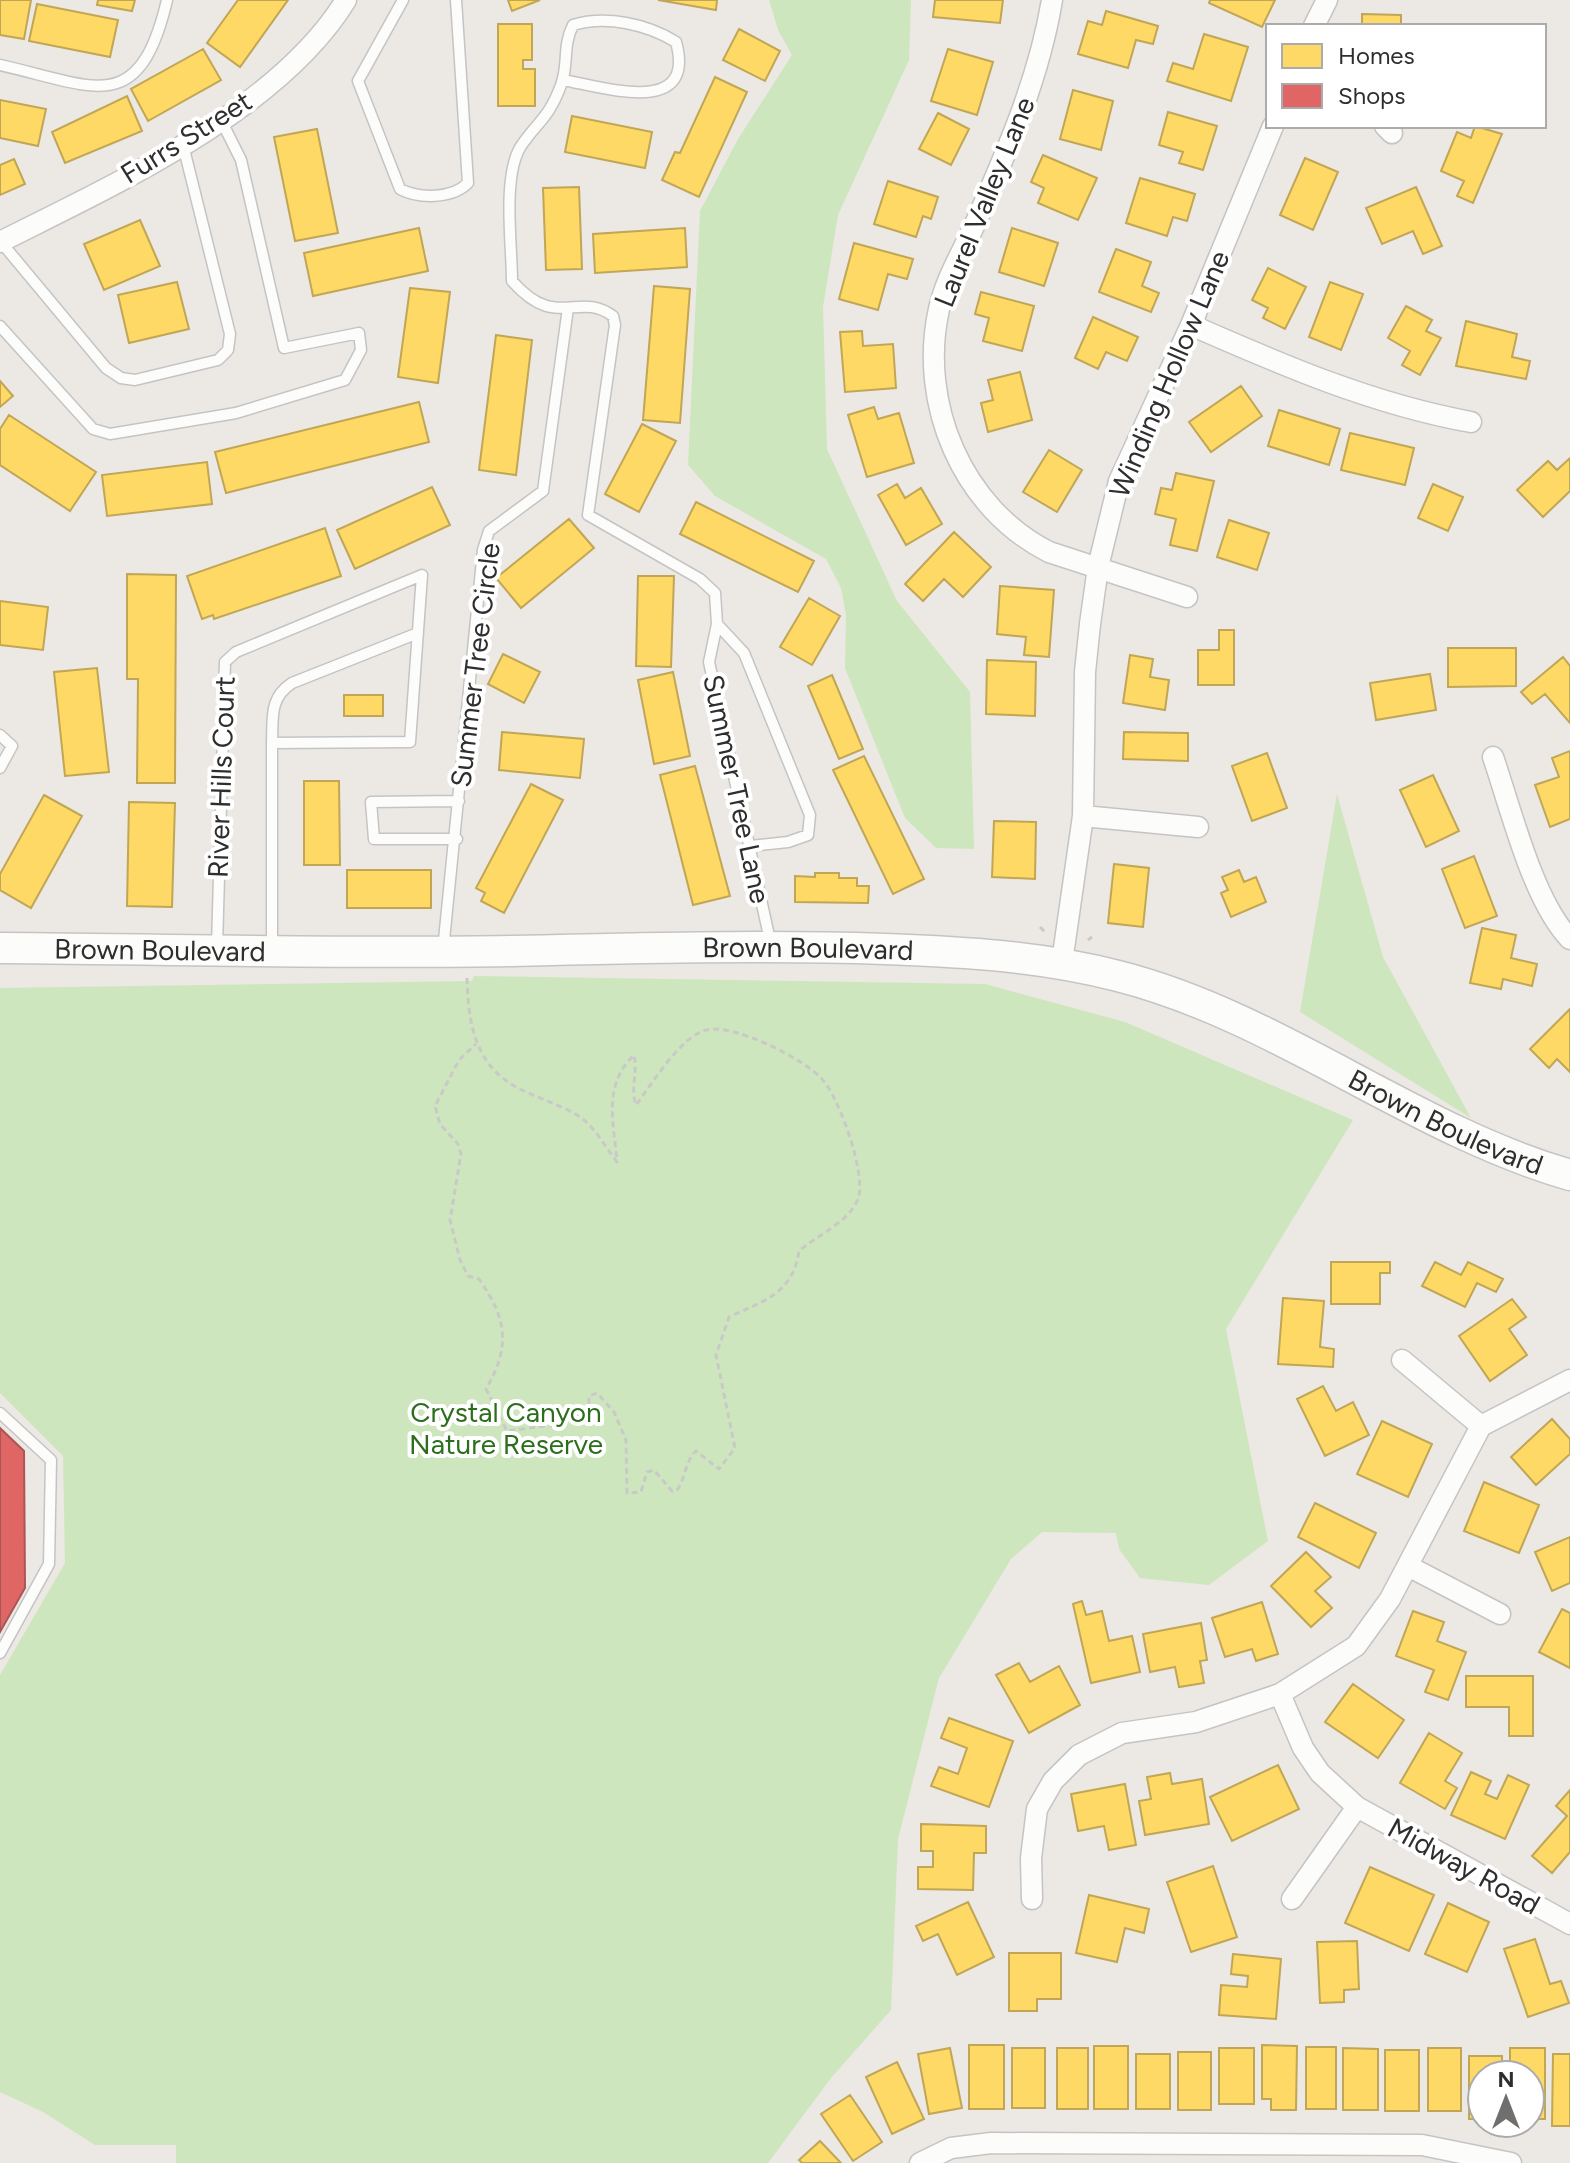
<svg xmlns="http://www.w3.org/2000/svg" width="1570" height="2163" font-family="Figtree,sans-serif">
	<rect width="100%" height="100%" fill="#ece8e4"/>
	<!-- green -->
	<path fill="#cee6be" d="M 769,0 L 911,0 L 909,60 L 838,215 L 823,307 L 827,449 L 897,601 L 970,692 L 974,849 L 936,848 L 905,818 L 845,668 L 846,615 L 841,588 L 826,559 L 715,496 L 688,465 L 700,211 L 738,139 L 792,55 L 778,30 Z
		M 1337,794 L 1383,957 L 1471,1118 L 1300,1012 Z
		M 474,976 L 985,984 L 1125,1022 L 1353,1120 L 1226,1329 L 1268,1541 L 1209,1585 L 1140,1578 L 1119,1549 L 1116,1533 L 1042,1532 L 1011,1559 L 939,1678 L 898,1839 L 891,2010 L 831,2078 L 768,2163 L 176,2163 L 176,2145 L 95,2145 L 43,2112 L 0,2092 L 0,1675 L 65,1563 L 63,1456 L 0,1393 L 0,988 L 472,981 Z"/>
	<!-- homes -->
	<path fill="#ffd966" stroke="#c0a655" stroke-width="2" d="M 0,0 L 31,0 L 24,39 L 0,35 Z
		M 98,0 L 135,0 L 132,11 L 97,5 Z
		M 238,0 L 288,0 L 240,67 L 207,43 Z
		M 508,0 L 540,0 L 512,11 Z
		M 658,0 L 717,0 L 716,10 Z
		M 935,0 L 1003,0 L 1000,23 L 933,17 Z
		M 1210,0 L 1275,0 L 1262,27 L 1209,3 Z
		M 37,4 L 118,20 L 110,57 L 29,41 Z
		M 1106,11 L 1158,26 L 1153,44 L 1136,40 L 1128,68 L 1078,54 L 1088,21 L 1102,25 Z
		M 1362,14 L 1401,15 L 1401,26 L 1362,26 Z
		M 498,24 L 532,24 L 532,60 L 523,60 L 523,69 L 535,69 L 535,106 L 498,106 Z
		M 739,29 L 780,51 L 765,81 L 723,60 Z
		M 1204,34 L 1248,47 L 1231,101 L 1167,81 L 1173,63 L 1193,69 Z
		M 203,49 L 221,80 L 148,121 L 131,89 Z
		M 948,49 L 993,62 L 977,115 L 931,101 Z
		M 715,77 L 747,92 L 699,197 L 662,180 L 675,152 L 680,153 Z
		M 1073,90 L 1113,101 L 1101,150 L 1060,139 Z
		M 127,96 L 142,131 L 65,163 L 52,132 Z
		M 0,100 L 46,109 L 38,146 L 0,138 Z
		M 1168,112 L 1217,126 L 1203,170 L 1179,163 L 1183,152 L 1159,145 Z
		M 938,113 L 969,129 L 951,165 L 919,149 Z
		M 572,116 L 652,132 L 645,168 L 565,152 Z
		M 1475,126 L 1502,134 L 1473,203 L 1457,196 L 1464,181 L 1441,171 L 1457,132 L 1471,138 Z
		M 317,129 L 338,233 L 295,241 L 274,137 Z
		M 1043,155 L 1097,178 L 1078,220 L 1038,203 L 1044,188 L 1031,182 Z
		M 1305,158 L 1338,172 L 1313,230 L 1280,215 Z
		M 14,159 L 25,184 L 0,195 L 0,165 Z
		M 1140,178 L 1195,194 L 1187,221 L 1173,217 L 1167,236 L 1126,223 Z
		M 888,181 L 938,197 L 931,219 L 923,216 L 916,237 L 874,224 Z
		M 579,187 L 582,269 L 546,270 L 543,188 Z
		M 1416,187 L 1442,246 L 1423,254 L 1413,231 L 1382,244 L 1366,208 Z
		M 140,220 L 160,266 L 104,290 L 84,244 Z
		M 419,228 L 428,271 L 313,296 L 304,253 Z
		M 685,228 L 687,267 L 595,273 L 593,234 Z
		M 1012,228 L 1058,243 L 1044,286 L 999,272 Z
		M 854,243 L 913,259 L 907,279 L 888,274 L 878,310 L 839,299 Z
		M 1116,249 L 1151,262 L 1142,286 L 1159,293 L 1151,312 L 1099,292 Z
		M 1268,268 L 1306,287 L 1285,329 L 1263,318 L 1268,308 L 1252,300 Z
		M 177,282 L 189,329 L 129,343 L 118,295 Z
		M 1330,282 L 1363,294 L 1341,350 L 1309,337 Z
		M 654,286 L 690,289 L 680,423 L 643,420 Z
		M 410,288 L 450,292 L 438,383 L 398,377 Z
		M 981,292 L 1034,306 L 1022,351 L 983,341 L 989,318 L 975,314 Z
		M 1406,306 L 1432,320 L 1426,331 L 1441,338 L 1420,375 L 1402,365 L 1410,351 L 1388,338 Z
		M 1093,317 L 1138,337 L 1127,361 L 1106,352 L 1098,369 L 1075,358 Z
		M 1466,321 L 1517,334 L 1512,357 L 1530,361 L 1526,379 L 1456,366 Z
		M 862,331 L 863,346 L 893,344 L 896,388 L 845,392 L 840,332 Z
		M 496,335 L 532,340 L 516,475 L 479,470 Z
		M 1020,372 L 1032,420 L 988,432 L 981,403 L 993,400 L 988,380 Z
		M 0,381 L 13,396 L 0,407 Z
		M 1241,386 L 1262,416 L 1211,452 L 1189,422 Z
		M 419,402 L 429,442 L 226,493 L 215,452 Z
		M 874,407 L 878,419 L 899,413 L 914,463 L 867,477 L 848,415 Z
		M 1279,410 L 1340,429 L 1329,465 L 1268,446 Z
		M 9,415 L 96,472 L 70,511 L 0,465 L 0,429 Z
		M 642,424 L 676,441 L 639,512 L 605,494 Z
		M 1350,433 L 1414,448 L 1405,485 L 1341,470 Z
		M 1049,450 L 1082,470 L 1057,512 L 1023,492 Z
		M 1570,458 L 1570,491 L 1543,517 L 1517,490 L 1548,461 L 1557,470 Z
		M 207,462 L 212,504 L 107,516 L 102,475 Z
		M 1176,473 L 1214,481 L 1197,551 L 1170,545 L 1176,519 L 1155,514 L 1161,488 L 1172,490 Z
		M 897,484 L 905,498 L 921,488 L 942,524 L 906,545 L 878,495 Z
		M 1433,484 L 1463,497 L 1448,531 L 1418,518 Z
		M 432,487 L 450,525 L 355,569 L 337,530 Z
		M 696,502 L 814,561 L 798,592 L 680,534 Z
		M 569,519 L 594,548 L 521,608 L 496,578 Z
		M 1229,520 L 1269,533 L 1257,570 L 1217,557 Z
		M 325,528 L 341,576 L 214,619 L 213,615 L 202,619 L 187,576 Z
		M 954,532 L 991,567 L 963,597 L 944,579 L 923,601 L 905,584 Z
		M 127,574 L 176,575 L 175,783 L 137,783 L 138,679 L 127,679 Z
		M 638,576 L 674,576 L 671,667 L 636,666 Z
		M 1000,586 L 1054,590 L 1049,657 L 1024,655 L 1026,637 L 997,634 Z
		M 809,598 L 840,616 L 812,665 L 780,647 Z
		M 0,601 L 48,607 L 43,650 L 0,645 Z
		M 1219,630 L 1234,630 L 1234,685 L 1198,685 L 1198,650 L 1219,650 Z
		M 1448,648 L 1516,648 L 1516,686 L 1448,687 Z
		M 503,654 L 540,672 L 524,703 L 488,684 Z
		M 1130,655 L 1153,659 L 1150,677 L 1169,680 L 1165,710 L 1123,703 Z
		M 1563,657 L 1570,666 L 1570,723 L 1545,694 L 1532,704 L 1521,692 Z
		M 987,660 L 1036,662 L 1035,716 L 986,714 Z
		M 97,668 L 109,772 L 65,776 L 54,672 Z
		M 673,672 L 690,756 L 654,764 L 638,680 Z
		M 1430,674 L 1436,710 L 1376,720 L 1370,683 Z
		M 832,675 L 863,749 L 839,759 L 808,686 Z
		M 344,695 L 383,695 L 383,716 L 344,716 Z
		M 502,732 L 584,739 L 580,778 L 499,770 Z
		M 1124,732 L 1188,733 L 1188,761 L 1123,759 Z
		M 1570,751 L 1570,819 L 1550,827 L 1535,785 L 1559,777 L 1552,758 Z
		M 1267,753 L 1287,808 L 1252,821 L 1232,766 Z
		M 864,756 L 924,879 L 893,894 L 833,770 Z
		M 695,766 L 730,896 L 693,905 L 660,775 Z
		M 1433,775 L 1459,831 L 1426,847 L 1400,790 Z
		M 304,781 L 339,781 L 340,865 L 304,865 Z
		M 531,784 L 563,800 L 504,913 L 481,901 L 485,893 L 476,888 Z
		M 44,795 L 82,816 L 31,908 L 0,890 L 0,874 Z
		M 129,802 L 175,803 L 172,907 L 127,906 Z
		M 994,821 L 1036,822 L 1035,879 L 992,877 Z
		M 1474,856 L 1497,916 L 1465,928 L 1442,869 Z
		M 1114,864 L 1149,868 L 1143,927 L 1108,923 Z
		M 347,870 L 431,870 L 431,908 L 347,908 Z
		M 1239,870 L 1244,882 L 1256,877 L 1266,902 L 1231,917 L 1221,893 L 1228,890 L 1222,877 Z
		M 815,873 L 839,873 L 839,878 L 857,878 L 857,886 L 869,886 L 868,903 L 795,902 L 795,876 L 815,877 Z
		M 1482,928 L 1516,935 L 1511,958 L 1537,964 L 1532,986 L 1503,979 L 1501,989 L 1470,983 Z
		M 1570,1009 L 1570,1072 L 1557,1059 L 1549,1068 L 1530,1049 Z
		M 1331,1262 L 1390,1262 L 1390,1273 L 1380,1273 L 1380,1304 L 1331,1304 Z
		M 1435,1262 L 1461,1275 L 1468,1262 L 1503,1279 L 1496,1292 L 1477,1283 L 1465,1307 L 1422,1286 Z
		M 1283,1298 L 1324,1301 L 1320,1347 L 1334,1349 L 1333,1367 L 1278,1364 Z
		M 1512,1299 L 1526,1317 L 1509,1329 L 1527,1355 L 1490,1381 L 1459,1336 Z
		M 1323,1386 L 1336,1411 L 1353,1402 L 1369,1435 L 1325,1456 L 1297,1399 Z
		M 1552,1419 L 1570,1439 L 1570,1454 L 1536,1485 L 1511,1457 Z
		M 1382,1421 L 1432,1444 L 1408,1497 L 1357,1474 Z
		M 1484,1482 L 1539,1505 L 1519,1553 L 1464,1531 Z
		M 1315,1503 L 1376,1533 L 1359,1568 L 1298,1537 Z
		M 1570,1537 L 1570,1583 L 1552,1591 L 1535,1552 Z
		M 1306,1552 L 1331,1577 L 1315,1591 L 1332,1608 L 1311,1627 L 1271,1586 Z
		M 1082,1601 L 1086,1615 L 1102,1611 L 1109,1641 L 1132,1636 L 1140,1672 L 1091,1683 L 1073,1604 Z
		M 1262,1602 L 1278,1654 L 1256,1661 L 1252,1649 L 1225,1657 L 1212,1618 Z
		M 1562,1609 L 1570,1613 L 1570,1668 L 1539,1652 Z
		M 1413,1611 L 1444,1622 L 1437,1641 L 1466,1652 L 1448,1700 L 1425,1692 L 1434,1670 L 1396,1656 Z
		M 1201,1623 L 1207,1660 L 1200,1661 L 1204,1683 L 1179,1687 L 1175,1667 L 1150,1672 L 1143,1634 Z
		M 1019,1663 L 1030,1682 L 1059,1666 L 1080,1705 L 1029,1733 L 996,1675 Z
		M 1466,1676 L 1533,1676 L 1533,1736 L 1509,1736 L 1509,1707 L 1466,1707 Z
		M 1353,1684 L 1404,1720 L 1378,1758 L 1325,1722 Z
		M 949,1718 L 1013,1741 L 989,1807 L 931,1786 L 939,1767 L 958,1774 L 967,1748 L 941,1738 Z
		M 1429,1733 L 1462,1753 L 1445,1781 L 1457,1788 L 1445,1809 L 1400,1783 Z
		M 1278,1765 L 1299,1809 L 1232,1841 L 1210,1797 Z
		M 1471,1772 L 1491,1781 L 1485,1794 L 1497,1799 L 1508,1775 L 1529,1785 L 1505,1839 L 1451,1815 Z
		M 1170,1773 L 1172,1784 L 1202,1779 L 1209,1824 L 1145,1835 L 1139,1801 L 1151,1799 L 1147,1777 Z
		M 1125,1784 L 1136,1845 L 1109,1850 L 1104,1826 L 1078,1831 L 1071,1794 Z
		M 1570,1790 L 1570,1852 L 1552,1873 L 1532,1856 L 1567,1816 L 1556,1806 Z
		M 921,1824 L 986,1826 L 986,1853 L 974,1853 L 973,1890 L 918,1889 L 918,1867 L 933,1867 L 933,1851 L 921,1851 Z
		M 1213,1866 L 1237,1937 L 1191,1952 L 1167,1882 Z
		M 1370,1867 L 1434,1895 L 1409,1951 L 1345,1923 Z
		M 1089,1895 L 1149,1909 L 1144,1933 L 1125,1928 L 1117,1962 L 1076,1953 Z
		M 968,1902 L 994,1957 L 957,1975 L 938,1934 L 923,1941 L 916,1926 Z
		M 1448,1903 L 1489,1922 L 1467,1972 L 1425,1954 Z
		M 1535,1939 L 1550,1984 L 1561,1981 L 1569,2003 L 1528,2017 L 1504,1949 Z
		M 1357,1941 L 1359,1989 L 1344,1990 L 1344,2002 L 1320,2003 L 1317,1942 Z
		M 1009,1953 L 1061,1953 L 1061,1999 L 1037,1999 L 1037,2011 L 1009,2011 Z
		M 1233,1954 L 1281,1959 L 1276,2019 L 1219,2015 L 1221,1985 L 1247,1987 L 1248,1976 L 1231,1974 Z
		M 969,2045 L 1004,2045 L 1004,2109 L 969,2109 Z
		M 1262,2045 L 1297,2046 L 1296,2110 L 1271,2110 L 1271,2099 L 1262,2099 Z
		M 1094,2046 L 1128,2046 L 1128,2109 L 1094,2109 Z
		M 1306,2047 L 1336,2047 L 1336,2109 L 1306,2109 Z
		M 950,2048 L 962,2108 L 929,2114 L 918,2054 Z
		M 1012,2048 L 1045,2048 L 1045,2108 L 1012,2108 Z
		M 1057,2048 L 1088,2048 L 1088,2109 L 1057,2109 Z
		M 1219,2048 L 1254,2048 L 1254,2104 L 1219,2104 Z
		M 1343,2048 L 1378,2049 L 1378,2110 L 1343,2110 Z
		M 1428,2048 L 1461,2048 L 1461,2111 L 1428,2111 Z
		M 1510,2048 L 1545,2048 L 1545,2119 L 1530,2119 L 1530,2075 L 1510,2075 Z
		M 1385,2050 L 1419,2050 L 1419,2111 L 1385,2111 Z
		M 1178,2052 L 1211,2052 L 1211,2110 L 1178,2110 Z
		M 1136,2054 L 1170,2054 L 1170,2109 L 1136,2109 Z
		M 1553,2054 L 1570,2054 L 1570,2126 L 1552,2126 Z
		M 1469,2056 L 1502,2056 L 1502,2075 L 1482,2075 L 1482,2119 L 1469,2119 Z
		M 897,2062 L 924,2119 L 892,2134 L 866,2077 Z
		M 850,2095 L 882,2142 L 853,2161 L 821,2114 Z
		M 820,2141 L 841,2163 L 802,2163 L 799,2160 Z"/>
	<!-- shops -->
	<path fill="#e06666" stroke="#ab5555" stroke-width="2" d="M 0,1428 L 24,1451 L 25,1588 L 0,1632 Z"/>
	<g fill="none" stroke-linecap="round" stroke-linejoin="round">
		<!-- lane casing -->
		<g stroke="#c5c4c5" stroke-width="13">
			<path id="lane" d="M 403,0 L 358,81 L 400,189 C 419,199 452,199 468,183 L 456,0
				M 0,65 C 94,86 139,119 167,0
				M 563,80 C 603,87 697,118 676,42 C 647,24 606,15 573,25 C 562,47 569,64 561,85 C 549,118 538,121 521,146 C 502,176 512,245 512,281 C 557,332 577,290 613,316 L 615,325 L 588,515 L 700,579 L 715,593 L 717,624 L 709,662 L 771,945
				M 1,242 L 106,368 L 121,378 L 135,380 L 218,360 L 228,350 L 230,334 L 183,145
				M 0,326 L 93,429 L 110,434 L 236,413 L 345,380 L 361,350 L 359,333 L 284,348 L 241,160 L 221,120
				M 717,624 L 744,653 L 810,815 L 808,835 L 788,842 L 750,846
				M 0,735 L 12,746 L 0,768
				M 272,743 C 273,718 269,698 292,683 L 418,633
				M 457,839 L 374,839 L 371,802 L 459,801
				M 217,947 L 225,662 L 236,652 L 422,575 L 410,742 L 272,743 L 272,948
				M 443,950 L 483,550 L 489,531 L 543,491 L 568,308
				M 0,1413 L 51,1460 L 49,1564 L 0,1653"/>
		</g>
		<!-- street casing -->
		<g stroke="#c5c4c5" stroke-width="23">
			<path id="street" d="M 1052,0 C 1039,79 1007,151 975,224 C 962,253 946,278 939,309 C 918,403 962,508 1049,552 L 1187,597
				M 1314,26 L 1327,0
				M 1385,126 L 1392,133
				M 0,242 C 113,185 278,111 346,0
				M 1191,325 C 1282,365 1372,404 1471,422
				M 1493,757 C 1511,809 1533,901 1570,939
				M 1083,816 L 1198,827
				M 1062,962 L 1083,816 L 1085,672 L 1090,624 L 1098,567 L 1119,481 L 1191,325 L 1273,126
				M 1402,1360 L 1481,1426
				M 1408,1566 L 1500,1614
				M 1280,1694 L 1303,1748 L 1320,1773 L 1357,1807 L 1570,1924
				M 1032,1899 L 1031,1858 L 1037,1809 L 1053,1781 L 1079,1755 L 1122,1733 L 1196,1722 L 1280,1694 L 1356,1646 L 1390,1599 L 1481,1426 L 1570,1380
				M 1292,1899 L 1357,1807
				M 920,2163 L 951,2148 L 991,2143 L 1422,2145 L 1511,2163"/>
		</g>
		<!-- secondary casing -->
		<g stroke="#c5c4c5" stroke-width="33">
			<g id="secondary">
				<path id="s1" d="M 0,948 C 170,949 341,954 512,951 C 636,948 760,945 885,949 C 964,952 1041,956 1118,976 C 1279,1017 1411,1129 1570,1175"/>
			</g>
		</g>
		<!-- path -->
		<path stroke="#c9c9c8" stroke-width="3" stroke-dasharray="6 4" stroke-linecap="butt" d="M 1040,927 L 1045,932
			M 1088,940 L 1092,937
			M 467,978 C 468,1023 475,1067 520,1089 C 538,1098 560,1105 577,1115 C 595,1126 604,1146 617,1162 C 614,1123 602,1086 634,1055 C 638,1073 630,1088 636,1105 C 652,1084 680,1037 706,1030 C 734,1023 804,1059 822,1079 C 839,1097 867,1175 858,1199 C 849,1222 816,1236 799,1251 C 793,1294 763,1301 729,1317 L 716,1355 L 735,1448 L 719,1469 L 696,1451 C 685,1461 686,1478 677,1490 L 672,1491 L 654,1470 L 647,1472 L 641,1492 L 627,1493 L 626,1440 L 614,1412 L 597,1393 L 589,1396 L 589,1411 L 553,1425 L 507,1431 L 486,1389 C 511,1346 507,1319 479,1279 L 468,1276 L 460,1260 L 450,1220 L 461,1154 L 458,1144 L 440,1124 L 435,1106 L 459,1060 L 476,1044"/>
		<!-- lane -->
		<use href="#lane" stroke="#fcfcfb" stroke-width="10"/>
		<!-- street -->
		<use href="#street" stroke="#fcfcfb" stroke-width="20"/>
		<!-- secondary -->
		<use href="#secondary" stroke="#fcfcfb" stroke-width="30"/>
	</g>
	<g text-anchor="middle" stroke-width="8" stroke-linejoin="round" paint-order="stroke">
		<!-- street labels -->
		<g font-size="28" fill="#2e2e2e" stroke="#fff">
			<text transform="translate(186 137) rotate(-32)" y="10">Furrs Street</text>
			<text transform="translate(984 202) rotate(-68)" y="10">Laurel Valley Lane</text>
			<text transform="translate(1169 374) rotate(-67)" y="10">Winding Hollow Lane</text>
			<text transform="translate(475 665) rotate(-83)" y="10">Summer Tree Circle</text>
			<text transform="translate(221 777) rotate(-88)" y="10">River Hills Court</text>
			<text transform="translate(737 789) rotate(78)" y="10">Summer Tree Lane</text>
			<text dy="10" stroke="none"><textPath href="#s1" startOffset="160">Brown Boulevard</textPath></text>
			<text dy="10" stroke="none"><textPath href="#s1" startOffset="808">Brown Boulevard</textPath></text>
			<text dy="10" stroke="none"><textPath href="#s1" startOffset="1480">Brown Boulevard</textPath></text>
			<text transform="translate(1464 1866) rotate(29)" y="10">Midway Road</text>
		</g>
		<!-- park labels -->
		<g font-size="28" fill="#2c6e1b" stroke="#fff">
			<text x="506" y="1422">Crystal Canyon<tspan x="506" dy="32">Nature Reserve</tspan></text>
		</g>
	</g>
	<!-- legend -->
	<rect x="1266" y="24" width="280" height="104" fill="#ffffff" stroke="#ababab" stroke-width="2"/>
	<rect x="1282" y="44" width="40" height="24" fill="#ffd966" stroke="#ababab" stroke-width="2"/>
	<text x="1338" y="64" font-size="24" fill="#2e2e2e">Homes</text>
	<rect x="1282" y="84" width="40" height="24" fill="#e06666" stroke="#ababab" stroke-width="2"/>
	<text x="1338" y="104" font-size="24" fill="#2e2e2e">Shops</text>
	<!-- north arrow -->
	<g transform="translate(1506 2099)"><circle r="38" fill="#ffffff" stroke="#ababab" stroke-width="2"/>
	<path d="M0-6L14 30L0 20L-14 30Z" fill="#706f6e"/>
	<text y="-12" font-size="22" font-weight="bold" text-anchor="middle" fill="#2e2e2e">N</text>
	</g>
</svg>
